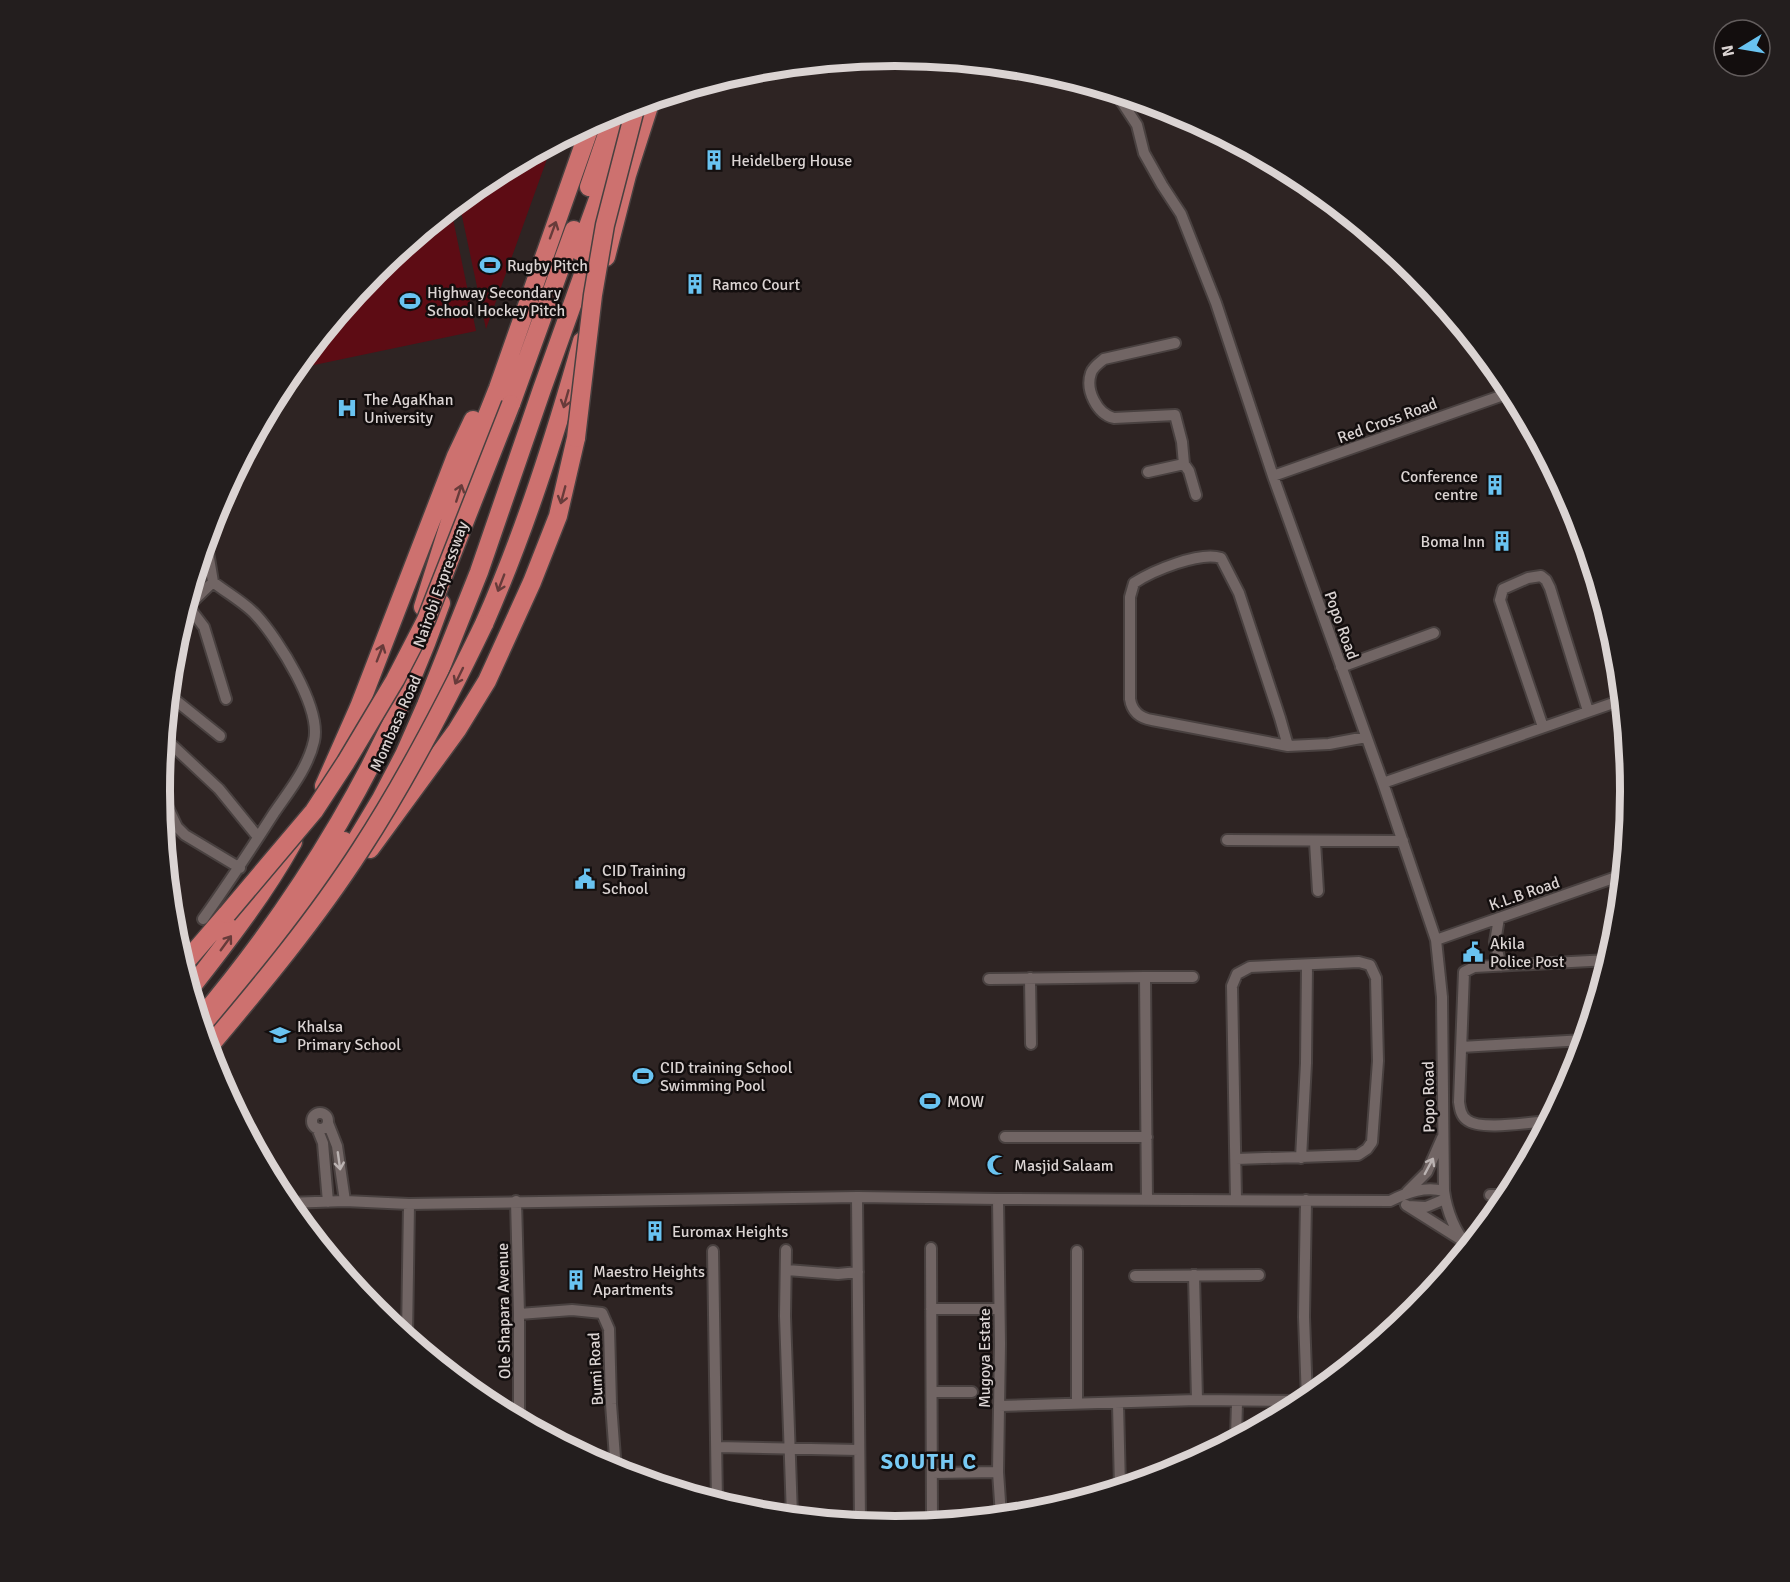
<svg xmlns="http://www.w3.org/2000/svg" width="1790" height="1582" font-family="Signika,sans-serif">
	<rect width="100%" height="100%" fill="#2e2423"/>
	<!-- green -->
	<path fill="#5d0c14" d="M 552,145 L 486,329 L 459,202 L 487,179 Z
		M 451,209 L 476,331 L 295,369 L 375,271 Z"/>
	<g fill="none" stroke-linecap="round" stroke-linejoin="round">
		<!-- street casing -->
		<g stroke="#494140" stroke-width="14">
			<path id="street" d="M 1116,93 L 1137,125 L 1144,153 L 1162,185 L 1181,214 L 1216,303 L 1273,476 L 1383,783 L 1436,940 L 1442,997 L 1444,1191 C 1447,1212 1454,1230 1468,1247
				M 1184,464 L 1189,471 L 1196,495
				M 1148,472 L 1184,464 L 1182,442 L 1175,415 L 1114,418 C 1097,414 1085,390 1091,373 C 1093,367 1099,363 1104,359 L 1175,343
				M 1273,476 L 1512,392
				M 206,540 L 213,582
				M 188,606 L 204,627 L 226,699
				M 185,609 L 213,582 C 227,593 245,603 256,615 C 278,639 322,708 314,741 C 308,768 289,791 274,813 C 251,849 228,884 203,919
				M 1341,667 L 1434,633
				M 169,695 L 220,736
				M 1543,727 L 1500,600 L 1503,589 L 1528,578 L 1541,576 L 1546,580 L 1550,588 L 1588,711
				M 173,746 L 219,789 L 258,837
				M 1288,746 L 1280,718 L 1239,593 L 1221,558 C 1200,551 1152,571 1134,583 L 1130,597 L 1130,699 C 1132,712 1140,718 1152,720 L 1288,746 L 1329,744 L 1366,737
				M 1383,783 L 1622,700
				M 160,791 L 177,827 L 185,835 L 240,868
				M 1227,840 L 1403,841
				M 1315,842 L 1318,891
				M 1499,918 L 1495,942 L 1501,966
				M 1436,940 L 1622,875
				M 1145,977 L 1193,977
				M 1030,978 L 1031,1044
				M 989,979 L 1145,977 L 1147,1200
				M 1461,1047 L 1584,1040
				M312 1121a8 8 0 1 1 16 0a8 8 0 1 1-16 0Z
				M 1549,1121 C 1531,1122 1480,1131 1467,1120 C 1461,1116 1460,1109 1459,1102 L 1464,972 L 1474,967 L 1609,960
				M 328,1123 L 337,1146 L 345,1201
				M 317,1128 L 323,1143 L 328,1202
				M 1005,1137 L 1147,1137
				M 1301,1158 L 1306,1063 L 1307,966
				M 1236,1159 L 1358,1155 L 1367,1149 L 1372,1142 L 1378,1061 L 1376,978 L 1370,965 L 1359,962 L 1250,967 L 1237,974 L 1232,986 L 1236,1200
				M 1407,1192 L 1427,1172 L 1442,1138
				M 1490,1195 L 1509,1195
				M 857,1197 L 860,1523
				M 998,1199 L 1000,1344 L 998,1472 L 1001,1516
				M 1306,1200 L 1304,1317 L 1307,1400
				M 516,1201 L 519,1314 L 519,1420
				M 286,1203 L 345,1201 L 409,1204 L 857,1197 L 998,1199 L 1390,1201 C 1408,1192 1425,1186 1444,1191
				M 1406,1205 L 1460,1239
				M 1408,1206 L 1426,1207 L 1445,1199
				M 931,1248 L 932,1523
				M 786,1250 L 785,1316 L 792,1516
				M 713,1251 L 717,1502
				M 787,1270 L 838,1274 L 858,1272
				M 1194,1275 L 1197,1400
				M 1135,1276 L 1259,1275
				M 931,1309 L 999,1309
				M 519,1314 L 572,1310 L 602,1313 L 609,1329 L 611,1404 L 616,1471
				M 407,1337 L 409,1204
				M 932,1392 L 972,1392
				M 1077,1403 L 1077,1251
				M 1118,1404 L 1120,1488
				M 999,1406 L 1197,1400 L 1305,1401
				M 1236,1438 L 1237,1402
				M 717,1447 L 859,1450
				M 932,1473 L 998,1472"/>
		</g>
		<!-- highway casing -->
		<g stroke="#494140" stroke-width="21">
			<path id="highway" d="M 589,187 L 615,111
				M 579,251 L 623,130
				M 606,257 L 627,175 L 651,100
				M 506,418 L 574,230
				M 423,607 L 470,458 L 498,388 L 591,124
				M 484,624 C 525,531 554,439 582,341
				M 324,786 L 359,707 L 456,456 L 473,420
				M 370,849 L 457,730 L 487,681 L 532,582 L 558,516 L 576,438
				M 345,859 L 381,799 L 404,755 L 426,705 L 479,572 L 542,389 L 599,230
				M 183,965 L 227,914
				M 190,989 C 227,942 264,894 293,842
				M 199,1020 C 303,897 388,755 441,603
				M 204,1034 C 258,976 303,909 344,841"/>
		</g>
		<!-- street -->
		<use href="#street" stroke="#716564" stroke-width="10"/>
		<!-- highway -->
		<use href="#highway" stroke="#cd716f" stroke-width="18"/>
		<!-- highway-bridge casing -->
		<g stroke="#494140" stroke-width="21" stroke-linecap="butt">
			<path id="highway-bridge" d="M 576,438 L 593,295 L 605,225 L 636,105
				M 227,914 L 314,811 L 346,762 L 395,680 L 426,620 L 511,404
				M 208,1048 C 262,984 316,919 361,849 C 408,777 447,701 484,624"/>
		</g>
		<!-- highway-bridge -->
		<use href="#highway-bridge" stroke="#cd716f" stroke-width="18"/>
	</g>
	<!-- one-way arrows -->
	<defs><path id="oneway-shaft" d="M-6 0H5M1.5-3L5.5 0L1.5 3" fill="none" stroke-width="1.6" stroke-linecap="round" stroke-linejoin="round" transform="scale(1.5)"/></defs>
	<g stroke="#673b3a">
		<use href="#oneway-shaft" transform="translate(553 230) rotate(-70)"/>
		<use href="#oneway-shaft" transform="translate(566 399) rotate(106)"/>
		<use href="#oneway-shaft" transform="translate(459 493) rotate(-72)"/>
		<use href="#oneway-shaft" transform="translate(563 495) rotate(105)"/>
		<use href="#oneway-shaft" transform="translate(501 583) rotate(111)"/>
		<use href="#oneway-shaft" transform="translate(380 653) rotate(-69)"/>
		<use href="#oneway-shaft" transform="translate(459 676) rotate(116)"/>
		<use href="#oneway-shaft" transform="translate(226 943) rotate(-54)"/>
	</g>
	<g stroke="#bbb3b2">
		<use href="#oneway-shaft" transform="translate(339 1161) rotate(82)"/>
		<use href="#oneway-shaft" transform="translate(1429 1166) rotate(-62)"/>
	</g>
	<!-- icons -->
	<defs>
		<g id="building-bare" transform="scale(1.62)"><path d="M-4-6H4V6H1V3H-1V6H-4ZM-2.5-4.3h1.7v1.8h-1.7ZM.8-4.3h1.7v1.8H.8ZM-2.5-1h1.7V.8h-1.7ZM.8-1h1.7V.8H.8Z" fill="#69c3f1" stroke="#130e0e" stroke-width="2.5" paint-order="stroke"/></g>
		<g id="stadium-bare" transform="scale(1.62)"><path d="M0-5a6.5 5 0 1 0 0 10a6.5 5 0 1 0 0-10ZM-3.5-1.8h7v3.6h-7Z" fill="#69c3f1" stroke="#130e0e" stroke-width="2.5" paint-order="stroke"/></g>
		<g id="hospital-bare" transform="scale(1.62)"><path d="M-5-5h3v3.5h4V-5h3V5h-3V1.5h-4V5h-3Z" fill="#69c3f1" stroke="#130e0e" stroke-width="2.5" paint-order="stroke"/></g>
		<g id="civic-bare" transform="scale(1.62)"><path d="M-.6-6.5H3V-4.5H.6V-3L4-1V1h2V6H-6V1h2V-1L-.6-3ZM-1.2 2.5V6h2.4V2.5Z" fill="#69c3f1" stroke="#130e0e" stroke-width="2.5" paint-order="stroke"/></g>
		<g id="school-bare" transform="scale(1.62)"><path d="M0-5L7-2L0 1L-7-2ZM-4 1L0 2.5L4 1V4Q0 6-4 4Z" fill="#69c3f1" stroke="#130e0e" stroke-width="2.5" paint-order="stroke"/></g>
		<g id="mosque-bare" transform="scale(1.62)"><path d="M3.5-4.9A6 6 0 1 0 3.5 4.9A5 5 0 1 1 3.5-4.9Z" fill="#69c3f1" stroke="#130e0e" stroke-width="2.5" paint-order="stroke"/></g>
	</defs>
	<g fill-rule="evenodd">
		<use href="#building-bare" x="714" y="160"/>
		<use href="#stadium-bare" x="490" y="265"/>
		<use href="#building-bare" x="695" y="284"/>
		<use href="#stadium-bare" x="410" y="301"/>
		<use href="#hospital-bare" x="347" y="408"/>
		<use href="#building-bare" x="1495" y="485"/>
		<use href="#building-bare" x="1502" y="541"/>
		<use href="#civic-bare" x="585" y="879"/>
		<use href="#civic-bare" x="1473" y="952"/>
		<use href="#school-bare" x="280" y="1035"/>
		<use href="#stadium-bare" x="643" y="1076"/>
		<use href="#stadium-bare" x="930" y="1101"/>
		<use href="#mosque-bare" x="997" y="1165"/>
		<use href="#building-bare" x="655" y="1231"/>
		<use href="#building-bare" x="576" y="1280"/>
	</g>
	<g text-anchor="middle" stroke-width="5" stroke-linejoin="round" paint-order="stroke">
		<!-- poi labels -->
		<g font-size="16" fill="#dbd4d3" stroke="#130e0e" text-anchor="start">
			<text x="731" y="166">Heidelberg House</text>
			<text x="507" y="271">Rugby Pitch</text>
			<text x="712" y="290">Ramco Court</text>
			<text x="427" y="298">Highway Secondary<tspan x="427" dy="18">School Hockey Pitch</tspan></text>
			<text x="364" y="405">The AgaKhan<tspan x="364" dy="18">University</tspan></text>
			<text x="1478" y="482" text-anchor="end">Conference<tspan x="1478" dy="18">centre</tspan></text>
			<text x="1485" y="547" text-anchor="end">Boma Inn</text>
			<text x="602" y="876">CID Training<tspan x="602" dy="18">School</tspan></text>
			<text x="1490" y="949">Akila<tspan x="1490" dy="18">Police Post</tspan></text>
			<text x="297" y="1032">Khalsa<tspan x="297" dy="18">Primary School</tspan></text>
			<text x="660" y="1073">CID training School<tspan x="660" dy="18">Swimming Pool</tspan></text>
			<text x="947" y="1107">MOW</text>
			<text x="1014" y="1171">Masjid Salaam</text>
			<text x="672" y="1237">Euromax Heights</text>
			<text x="593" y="1277">Maestro Heights<tspan x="593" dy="18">Apartments</tspan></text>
		</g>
		<!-- street labels -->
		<g font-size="16" fill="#dbd4d3" stroke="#130e0e">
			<text transform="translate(1387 420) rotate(-20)" y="6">Red Cross Road</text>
			<text transform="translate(440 584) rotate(-70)" y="6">Nairobi Expressway</text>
			<text transform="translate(1342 625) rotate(70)" y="6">Popo Road</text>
			<text transform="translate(395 723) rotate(-66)" y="6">Mombasa Road</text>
			<text transform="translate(1524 893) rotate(-19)" y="6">K.L.B Road</text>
			<text transform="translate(1428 1097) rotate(-91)" y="6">Popo Road</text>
			<text transform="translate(503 1311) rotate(-91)" y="6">Ole Shapara Avenue</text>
			<text transform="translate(984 1358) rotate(-90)" y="6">Mugoya Estate</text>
			<text transform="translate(595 1369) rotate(-93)" y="6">Bumi Road</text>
		</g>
		<!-- district labels -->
		<g font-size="22" font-weight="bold" letter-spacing="1.5" fill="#78caf4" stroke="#130e0e">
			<text x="929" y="1469">SOUTH C</text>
		</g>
	</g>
	<!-- crop -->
	<path d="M0 0H1790V1582H0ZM170 791a725 725 0 1 1 1450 0a725 725 0 1 1-1450 0Z" fill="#231e1e" fill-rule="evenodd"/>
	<path fill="none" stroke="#dbd4d3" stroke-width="8" d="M170 791a725 725 0 1 1 1450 0a725 725 0 1 1-1450 0Z"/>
	<!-- north arrow -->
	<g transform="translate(1742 48) rotate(259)"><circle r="28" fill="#130e0e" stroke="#635d5d" stroke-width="1.5"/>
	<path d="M0-4.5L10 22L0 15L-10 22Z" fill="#69c3f1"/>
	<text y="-9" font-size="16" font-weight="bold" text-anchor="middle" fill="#dbd4d3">N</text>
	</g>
</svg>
